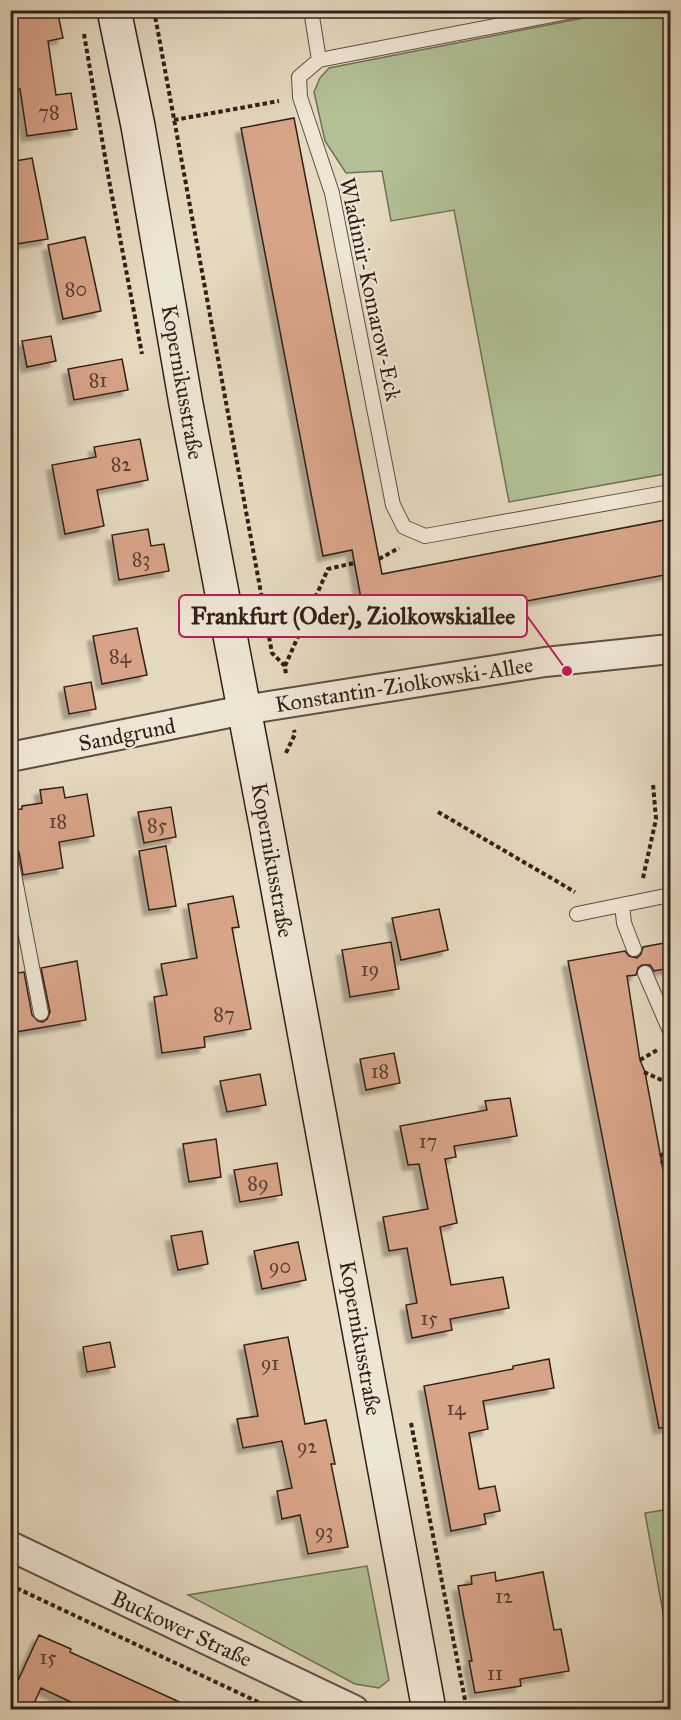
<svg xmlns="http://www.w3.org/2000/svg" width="681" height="1720" font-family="'IM FELL Great Primer',serif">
	<defs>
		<filter id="shadow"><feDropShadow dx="-5.5" dy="5.5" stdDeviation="1.5" flood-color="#0004"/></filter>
	</defs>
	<rect width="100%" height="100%" fill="#e5d9bf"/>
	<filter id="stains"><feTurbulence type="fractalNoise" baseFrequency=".00333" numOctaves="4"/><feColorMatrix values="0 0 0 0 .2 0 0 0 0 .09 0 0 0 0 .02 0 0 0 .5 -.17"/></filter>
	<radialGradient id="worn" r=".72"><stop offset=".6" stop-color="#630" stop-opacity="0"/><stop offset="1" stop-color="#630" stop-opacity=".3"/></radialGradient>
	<!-- green -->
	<path fill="#b1c095" stroke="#717057" stroke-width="1.5" d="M 624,10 L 670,11 L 670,473 L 509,502 L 454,210 L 391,221 L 382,171 L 346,173 L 325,141 L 314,92 L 320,78 L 329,68 Z
		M 670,1509 L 670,1651 L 645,1513 Z
		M 367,1566 L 389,1680 L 379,1688 L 355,1684 L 188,1595 Z
		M 670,1700 L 670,1709 L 600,1709 Z"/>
	<!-- building -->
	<path fill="#d8a488" stroke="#312019" stroke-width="1.5" filter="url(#shadow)" d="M 10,10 L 57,10 L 63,38 L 48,41 L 56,95 L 71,93 L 77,129 L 27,136 L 20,89 L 10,91 Z
		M 294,118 L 382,574 L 670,519 L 670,574 L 367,631 L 352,550 L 323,556 L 241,128 Z
		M 32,158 L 48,239 L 10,245 L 10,162 Z
		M 85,237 L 101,311 L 63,319 L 48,245 Z
		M 51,336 L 56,361 L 27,367 L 22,341 Z
		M 122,359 L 128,390 L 74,400 L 68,369 Z
		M 140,439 L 148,480 L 97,490 L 104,526 L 65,534 L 52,465 L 96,457 L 94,447 Z
		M 148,529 L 151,546 L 164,544 L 169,571 L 119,580 L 112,535 Z
		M 137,628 L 147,675 L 102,684 L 93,636 Z
		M 91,682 L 96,709 L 69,714 L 64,687 Z
		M 63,787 L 65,798 L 87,794 L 94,836 L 59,842 L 63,868 L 23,875 L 19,852 L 16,848 L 10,845 L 10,810 L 22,809 L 22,806 L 42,803 L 40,790 Z
		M 171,807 L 176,837 L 144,843 L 138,812 Z
		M 166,846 L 176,906 L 149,910 L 139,851 Z
		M 233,896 L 239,927 L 232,928 L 251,1029 L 204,1037 L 205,1047 L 162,1053 L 154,997 L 167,995 L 161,964 L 197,958 L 188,904 Z
		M 439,909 L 448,950 L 401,960 L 392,918 Z
		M 391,942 L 399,989 L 350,997 L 342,950 Z
		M 670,942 L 670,968 L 654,971 L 650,965 L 642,965 L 638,968 L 636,975 L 627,976 L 640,1060 L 645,1072 L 670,1207 L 670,1427 L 659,1428 L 568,961 L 625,951 L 629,956 L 637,958 L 641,954 L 643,947 Z
		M 77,961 L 86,1020 L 10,1033 L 10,974 L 24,972 L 32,1015 L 38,1021 L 43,1022 L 47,1019 L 50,1012 L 41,968 Z
		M 394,1053 L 400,1083 L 366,1090 L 360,1059 Z
		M 260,1074 L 266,1105 L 227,1112 L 220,1081 Z
		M 510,1098 L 517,1136 L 454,1146 L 456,1157 L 445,1159 L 457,1223 L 440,1227 L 451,1285 L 503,1277 L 509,1308 L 450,1319 L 452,1330 L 412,1338 L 406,1305 L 417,1303 L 407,1248 L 389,1251 L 383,1217 L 428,1209 L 419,1164 L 408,1165 L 400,1126 L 487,1110 L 485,1101 Z
		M 216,1139 L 221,1177 L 189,1182 L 183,1144 Z
		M 277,1163 L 282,1195 L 240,1202 L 234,1170 Z
		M 202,1231 L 208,1264 L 178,1270 L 171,1236 Z
		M 298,1242 L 306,1280 L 262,1289 L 254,1251 Z
		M 288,1337 L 305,1424 L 326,1420 L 335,1464 L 331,1464 L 348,1547 L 308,1554 L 300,1515 L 282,1519 L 277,1491 L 292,1488 L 282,1441 L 243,1448 L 237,1419 L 258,1416 L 244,1345 Z
		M 110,1342 L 115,1367 L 87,1372 L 83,1347 Z
		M 549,1359 L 554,1388 L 483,1401 L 488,1429 L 469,1433 L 479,1489 L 495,1486 L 500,1511 L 484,1514 L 486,1524 L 451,1531 L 424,1386 L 513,1369 L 513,1366 Z
		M 495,1572 L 496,1581 L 543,1572 L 554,1630 L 561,1629 L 569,1671 L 520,1679 L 521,1686 L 475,1693 L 469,1661 L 472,1661 L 458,1586 L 472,1584 L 471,1576 Z
		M 39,1635 L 71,1649 L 70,1652 L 197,1710 L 88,1710 L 41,1688 L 31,1710 L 10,1710 L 10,1698 Z"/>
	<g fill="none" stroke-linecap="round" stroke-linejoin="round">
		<!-- service casing -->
		<g stroke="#5e4e42" stroke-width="16">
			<path id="service" d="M 311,10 L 319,60
				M 578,10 L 319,60 L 299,77 L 300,97 L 332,193 L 393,505 L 404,527 L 425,536 L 670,492
				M 10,854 L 41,1013
				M 622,905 L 624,923 L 634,949
				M 577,914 L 670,895
				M 645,973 L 670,1031"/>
		</g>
		<!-- minor casing -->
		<g stroke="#5e4e42" stroke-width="32">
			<path id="minor" d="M 10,757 L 244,710 L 545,662 L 670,649
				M 10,1546 L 354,1710"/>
		</g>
		<!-- secondary casing -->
		<g stroke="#312019" stroke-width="36">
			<path id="secondary" d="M 114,10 L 138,126 L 186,404 L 268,835 L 429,1710"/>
		</g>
		<!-- path -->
		<path stroke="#312019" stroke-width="4" stroke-dasharray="4.5 3" stroke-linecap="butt" d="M 154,10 L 272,653 L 285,666 L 286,675
			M 84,34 L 109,180 L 142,354
			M 174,120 L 279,101
			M 379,559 L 399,548
			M 285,666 L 328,569 L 354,563
			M 286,753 L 295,734 L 294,730
			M 438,812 L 575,892
			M 643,878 L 656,819 L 653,784
			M 640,1060 L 659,1049
			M 644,1072 L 670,1084
			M 660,1156 L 670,1150
			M 661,1161 L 670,1167
			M 411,1423 L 467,1710
			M 10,1585 L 275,1710"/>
		<!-- service -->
		<use href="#service" stroke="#eee6d5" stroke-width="14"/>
		<!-- minor -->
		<use href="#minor" stroke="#eee6d5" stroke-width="28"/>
		<!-- secondary -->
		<use href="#secondary" stroke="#eee6d5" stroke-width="33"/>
	</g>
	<g text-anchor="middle" stroke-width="4.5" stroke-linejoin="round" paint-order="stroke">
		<!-- number labels -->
		<g font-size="20" fill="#5b4135">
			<text x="49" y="119">78</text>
			<text x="76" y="296">80</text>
			<text x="98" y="387">81</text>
			<text x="121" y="471">82</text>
			<text x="141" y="566">83</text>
			<text x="120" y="663">84</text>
			<text x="58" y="828">18</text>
			<text x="157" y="832">85</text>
			<text x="370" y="976">19</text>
			<text x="224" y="1021">87</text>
			<text x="380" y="1078">18</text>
			<text x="428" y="1148">17</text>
			<text x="258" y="1190">89</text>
			<text x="280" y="1273">90</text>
			<text x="429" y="1325">15</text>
			<text x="270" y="1370">91</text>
			<text x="456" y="1415">14</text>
			<text x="307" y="1453">92</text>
			<text x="324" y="1538">93</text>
			<text x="504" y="1603">12</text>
			<text x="48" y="1664">15</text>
			<text x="495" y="1680">11</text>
		</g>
		<!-- street labels -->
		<g font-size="22" fill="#312019" stroke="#eee6d5">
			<text transform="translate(371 289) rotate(78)" y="8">Wladimir-Komarow-Eck</text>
			<text transform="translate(183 382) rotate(80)" y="8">Kopernikusstraße</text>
			<text transform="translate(404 684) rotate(-9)" y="8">Konstantin-Ziolkowski-Allee</text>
			<text transform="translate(127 734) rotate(-11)" y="8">Sandgrund</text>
			<text transform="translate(273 860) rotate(80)" y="8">Kopernikusstraße</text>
			<text transform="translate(361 1338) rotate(80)" y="8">Kopernikusstraße</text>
			<text transform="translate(182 1628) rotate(25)" y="8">Buckower Straße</text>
		</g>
	</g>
	<!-- callouts -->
	<path fill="none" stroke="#c2185b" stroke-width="2" d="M567 671L527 616"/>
	<circle fill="#c2185b" stroke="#eee6d5" stroke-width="2" cx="567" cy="671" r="6"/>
	<rect fill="#eee6d5" stroke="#c2185b" stroke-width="2" x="179" y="595" width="348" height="42" rx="6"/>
	<g font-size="24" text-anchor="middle" font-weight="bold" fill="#312019">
		<text x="353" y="624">Frankfurt (Oder), Ziolkowskiallee</text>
	</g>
	<!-- margin -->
	<rect width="681" height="1720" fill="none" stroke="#e5d9bf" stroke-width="36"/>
	<rect x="12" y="12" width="657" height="1696" fill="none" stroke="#312019" stroke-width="3"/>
	<rect x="18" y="18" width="645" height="1684" fill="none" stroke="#312019" stroke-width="1.5"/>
	<rect width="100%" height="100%" filter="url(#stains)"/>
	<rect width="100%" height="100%" fill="url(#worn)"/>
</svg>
